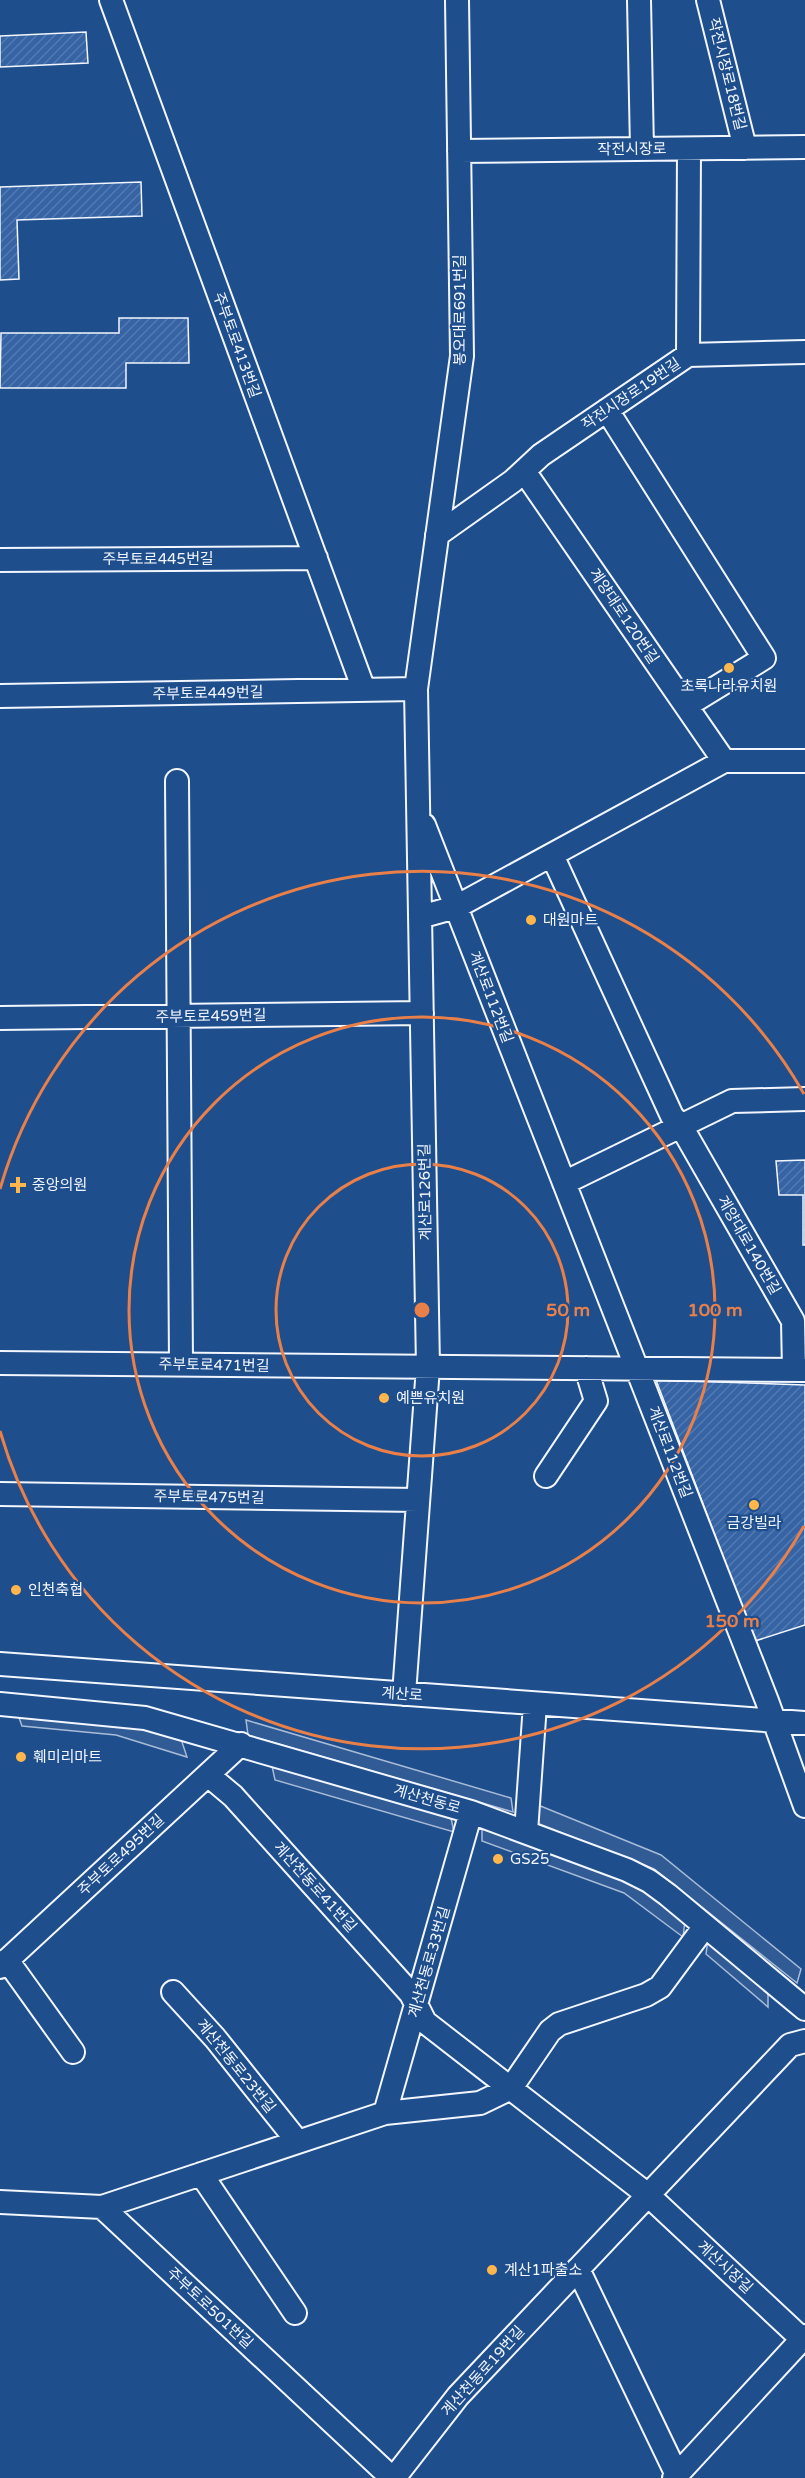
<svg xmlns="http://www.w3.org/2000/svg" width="805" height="2478" font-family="'Varela Round','Noto Sans KR',sans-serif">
	<defs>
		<pattern id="building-hatch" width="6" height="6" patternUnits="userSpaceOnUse" patternTransform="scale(1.5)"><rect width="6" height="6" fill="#3563a3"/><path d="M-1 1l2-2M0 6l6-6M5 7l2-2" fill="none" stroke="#537ab1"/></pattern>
	</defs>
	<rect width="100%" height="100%" fill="#1f4e8c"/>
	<!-- parking -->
	<path fill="#305b95" stroke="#a8bbd7" stroke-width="1.5" d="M 17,1712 L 108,1720 L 181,1739 L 187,1757 L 116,1735 L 22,1726 Z
		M 246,1720 L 511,1798 L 513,1812 L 248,1735 Z
		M 272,1766 L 451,1818 L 454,1832 L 275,1780 Z
		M 538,1805 L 661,1855 L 801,1969 L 797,1983 L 654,1869 L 537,1823 Z
		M 482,1829 L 627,1878 L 685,1921 L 683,1937 L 624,1893 L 482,1841 Z
		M 708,1940 L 768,1991 L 768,2007 L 706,1954 Z"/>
	<!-- building -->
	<path fill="url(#building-hatch)" stroke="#f2f6ff" stroke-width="1.5" d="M 86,32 L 88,63 L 0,67 L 0,36 Z
		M 141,182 L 142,216 L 17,220 L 19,279 L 0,280 L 0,187 Z
		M 119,318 L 188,318 L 189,363 L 126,363 L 126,388 L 0,388 L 1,333 L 119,333 Z
		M 805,1160 L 805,1245 L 803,1245 L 803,1195 L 779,1195 L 776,1161 Z
		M 656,1380 L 805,1385 L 805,1625 L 755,1641 Z"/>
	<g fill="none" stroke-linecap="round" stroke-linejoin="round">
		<!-- minor casing -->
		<g stroke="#f2f6ff" stroke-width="26">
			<path id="minor" d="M 111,0 L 364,690
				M 639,0 L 642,149
				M 708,0 L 745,148
				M 459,151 L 805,147
				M 688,355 L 805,352
				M 607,410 L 764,658 L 686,706
				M 524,471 L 724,761
				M 437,535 L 513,481 L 541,455 L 688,355 L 689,149
				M 0,560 L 316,558
				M 0,696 L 416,689
				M 177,781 L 181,1364
				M 424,825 L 767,1701 L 805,1806
				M 552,855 L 672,1116 L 681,1126 L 793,1321 L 794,1370
				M 420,917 L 456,907 L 724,761 L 805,761
				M 0,1018 L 422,1013
				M 564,1183 L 732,1101 L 805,1099
				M 0,1363 L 805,1370
				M 546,1476 L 596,1401 L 586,1368
				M 0,1494 L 418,1500
				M 0,1664 L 805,1723
				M 404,1694 L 428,1367 L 416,689 L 462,356 L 457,0
				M 0,1704 L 145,1718 L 471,1812 L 627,1870 L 649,1881 L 668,1895 L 805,2009
				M 208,1775 L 233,1796 L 411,1994 L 425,2022 L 648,2195 L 802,2339
				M 526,1832 L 535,1704
				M 7,1960 L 73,2052
				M 0,1967 L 241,1744
				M 173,1992 L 215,2038 L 298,2142
				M 385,2113 L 471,1812
				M 201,2174 L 295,2313
				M 0,2202 L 102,2207 L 392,2478
				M 102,2207 L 385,2113 L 480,2103 L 511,2088 L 550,2031 L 559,2024 L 646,1995 L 660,1987 L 705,1926
				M 578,2269 L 677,2475
				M 394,2478 L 458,2396 L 790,2045 L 805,2041
				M 674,2478 L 805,2336"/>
		</g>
		<!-- minor -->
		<use href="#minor" stroke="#1f4e8c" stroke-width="22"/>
	</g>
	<!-- distance rings -->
	<g fill="none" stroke="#ea8049" stroke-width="3">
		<circle cx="422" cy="1310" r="146"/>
		<circle cx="422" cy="1310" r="293"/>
		<path d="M804 1526A439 439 0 0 1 0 1431M0 1189A439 439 0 0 1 804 1094"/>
	</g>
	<!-- markers -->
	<g fill="#ffb74d" stroke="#1f4e8c" stroke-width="2">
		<circle cx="729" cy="668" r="6"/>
		<circle cx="531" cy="920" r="6"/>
		<path d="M15 1176h6v6h6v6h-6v6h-6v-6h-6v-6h6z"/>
		<circle cx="384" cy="1398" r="6"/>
		<circle cx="754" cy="1505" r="6"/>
		<circle cx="16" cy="1590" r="6"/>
		<circle cx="21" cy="1757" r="6"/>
		<circle cx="498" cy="1859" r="6"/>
		<circle cx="492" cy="2270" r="6"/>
	</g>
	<g text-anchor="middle" stroke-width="4.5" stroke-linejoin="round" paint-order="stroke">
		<!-- street labels -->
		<g font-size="15" fill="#f2f6ff" stroke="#1f4e8c">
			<text transform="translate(727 74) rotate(76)" y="5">작전시장로18번길</text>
			<text transform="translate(632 149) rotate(-1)" y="5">작전시장로</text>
			<text transform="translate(460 310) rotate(-90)" y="5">봉오대로691번길</text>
			<text transform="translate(237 345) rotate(70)" y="5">주부토로413번길</text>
			<text transform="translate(631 394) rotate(-34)" y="5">작전시장로19번길</text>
			<text x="158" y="564">주부토로445번길</text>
			<text transform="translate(624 616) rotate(56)" y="5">계양대로120번길</text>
			<text transform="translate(208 693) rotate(-1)" y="5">주부토로449번길</text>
			<text transform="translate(491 997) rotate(69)" y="5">계산로112번길</text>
			<text transform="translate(211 1016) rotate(-1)" y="5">주부토로459번길</text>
			<text transform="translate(425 1192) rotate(-91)" y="5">계산로126번길</text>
			<text transform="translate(749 1245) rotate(60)" y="5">계양대로140번길</text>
			<text transform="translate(214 1365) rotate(1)" y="5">주부토로471번길</text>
			<text transform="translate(670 1452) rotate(69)" y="5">계산로112번길</text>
			<text transform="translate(209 1497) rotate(1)" y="5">주부토로475번길</text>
			<text transform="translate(402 1694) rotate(4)" y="5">계산로</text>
			<text transform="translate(427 1799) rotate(16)" y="5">계산천동로</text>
			<text transform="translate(121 1855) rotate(-43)" y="5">주부토로495번길</text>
			<text transform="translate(315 1887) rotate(48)" y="5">계산천동로41번길</text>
			<text transform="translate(429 1962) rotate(-74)" y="5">계산천동로33번길</text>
			<text transform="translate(236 2066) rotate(51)" y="5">계산천동로23번길</text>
			<text transform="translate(725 2267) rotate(43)" y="5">계산시장길</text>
			<text transform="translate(210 2308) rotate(43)" y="5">주부토로501번길</text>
			<text transform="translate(483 2371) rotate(-48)" y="5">계산천동로19번길</text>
		</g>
		<!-- poi labels -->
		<g font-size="15" fill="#f2f6ff" stroke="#1f4e8c" text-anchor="start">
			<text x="729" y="691" text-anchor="middle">초록나라유치원</text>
			<text x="543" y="925">대원마트</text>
			<text x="32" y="1190">중앙의원</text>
			<text x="396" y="1403">예쁜유치원</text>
			<text x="754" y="1528" text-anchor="middle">금강빌라</text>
			<text x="28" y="1595">인천축협</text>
			<text x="33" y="1762">훼미리마트</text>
			<text x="510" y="1864">GS25</text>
			<text x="504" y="2275">계산1파출소</text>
		</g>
	</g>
	<circle cx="422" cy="1310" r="9" fill="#ea8049" stroke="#1f4e8c" stroke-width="3"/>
	<g font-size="18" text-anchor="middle" font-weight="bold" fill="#ea8049" stroke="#1f4e8c" stroke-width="4.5" stroke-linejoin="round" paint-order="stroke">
		<text x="568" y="1316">50 m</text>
		<text x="715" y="1316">100 m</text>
		<text x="732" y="1627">150 m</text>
	</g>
</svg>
